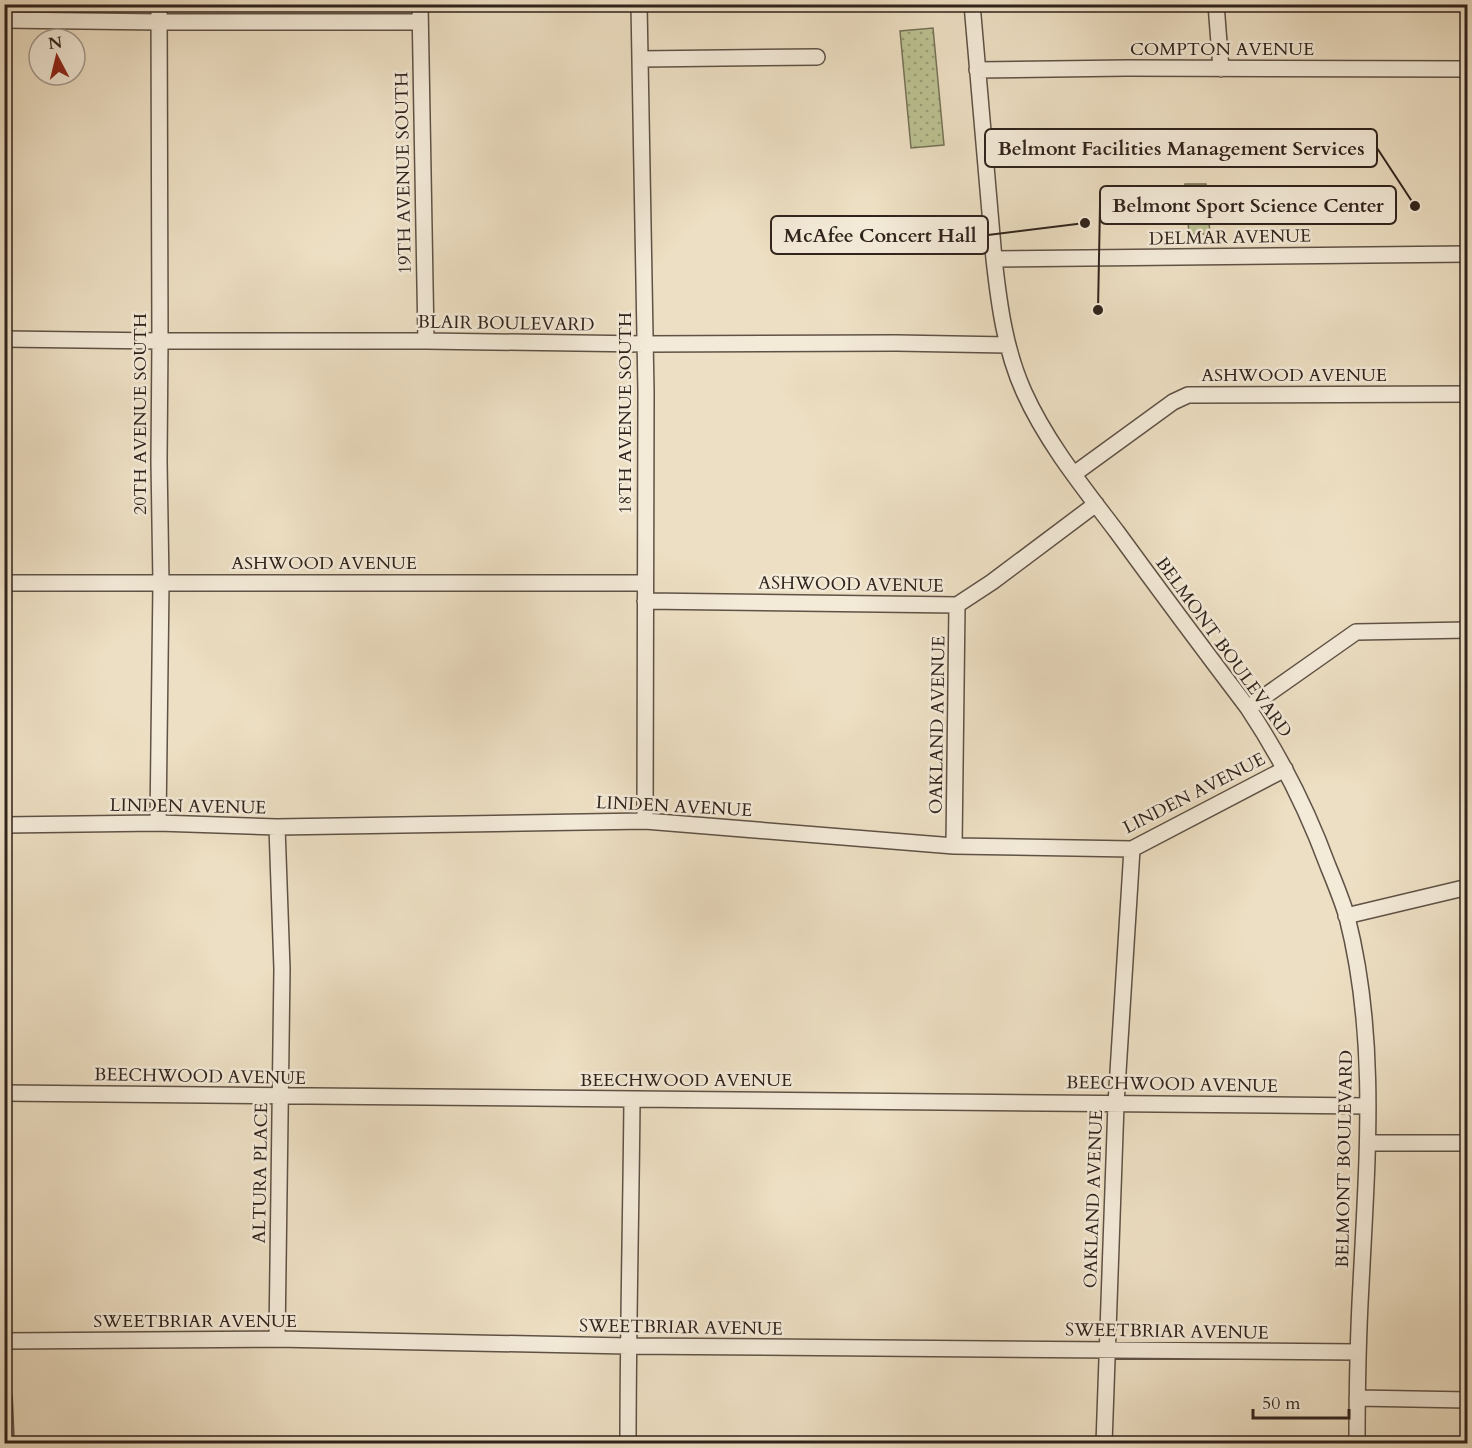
<svg xmlns="http://www.w3.org/2000/svg" width="1472" height="1448" font-family="Cardo,serif">
	<defs>
		<pattern id="grass-dots" width="8" height="8" patternUnits="userSpaceOnUse" patternTransform="scale(1.5)"><rect width="8" height="8" fill="#bbc192"/><path d="M2 2h.1M6 6h.1" fill="none" stroke="#989c76" stroke-width="1.8" stroke-linecap="round"/></pattern>
	</defs>
	<rect width="100%" height="100%" fill="#eddfc3"/>
	<filter id="stains"><feTurbulence type="fractalNoise" baseFrequency=".00333" numOctaves="4"/><feColorMatrix values="0 0 0 0 .2 0 0 0 0 .09 0 0 0 0 .02 0 0 0 .5 -.17"/></filter>
	<radialGradient id="worn" r=".72"><stop offset=".6" stop-color="#630" stop-opacity="0"/><stop offset="1" stop-color="#630" stop-opacity=".3"/></radialGradient>
	<!-- grass -->
	<path fill="url(#grass-dots)" stroke="#767257" stroke-width="1.5" d="M 933,28 L 944,145 L 911,148 L 900,31 Z"/>
	<!-- park -->
	<path fill="#bbc192" stroke="#767257" stroke-width="1.5" d="M 1185,184 L 1206,184 L 1210,234 L 1189,234 Z"/>
	<g fill="none" stroke-linecap="round" stroke-linejoin="round">
		<!-- minor casing -->
		<g stroke="#5f5246" stroke-width="18">
			<path id="minor" d="M 420,4 L 426,341
				M 639,4 L 646,392 L 645,821
				M 972,4 L 994,259 C 999,304 1005,350 1024,392 C 1047,443 1083,487 1117,532 C 1160,591 1204,650 1248,708 C 1282,759 1307,809 1328,866 C 1335,883 1342,900 1347,917 C 1378,1038 1367,1161 1361,1284 C 1358,1337 1357,1390 1357,1444
				M 1216,4 L 1221,69
				M 4,20 L 159,22 L 420,22
				M 640,59 L 817,57
				M 977,70 L 1127,68 L 1468,69
				M 994,259 L 1468,254
				M 4,339 L 160,341 L 426,341 L 645,344 L 896,343 L 1008,345
				M 1074,474 L 1173,402 L 1188,395 L 1468,394
				M 4,583 L 644,583
				M 645,601 L 957,605 L 992,582 L 1096,504
				M 1248,708 L 1356,632 L 1468,630
				M 158,823 L 161,583 L 159,461 L 160,341 L 159,4
				M 4,825 L 158,823 L 277,827 L 645,821 L 954,846 L 1132,849 L 1285,769
				M 277,827 L 282,969 L 277,1339
				M 954,846 L 957,605
				M 1346,916 L 1468,887
				M 4,1093 C 459,1098 913,1101 1368,1106
				M 1368,1143 L 1468,1143
				M 4,1341 L 277,1339 L 628,1346 L 1358,1352
				M 4,1398 L 6,1444
				M 1357,1398 L 1468,1400
				M 628,1444 C 628,1329 631,1214 632,1100
				M 1104,1444 L 1116,1104 L 1132,849"/>
		</g>
		<!-- minor -->
		<use href="#minor" stroke="#f3ead8" stroke-width="15"/>
	</g>
	<g text-anchor="middle" stroke-width="5" stroke-linejoin="round" paint-order="stroke">
		<!-- street labels -->
		<g font-size="18" fill="#30231c" stroke="#f3ead8">
			<text x="1222" y="55">COMPTON AVENUE</text>
			<text transform="translate(403 173) rotate(-91)" y="6">19TH AVENUE SOUTH</text>
			<text transform="translate(1230 237) rotate(-1)" y="6">DELMAR AVENUE</text>
			<text transform="translate(506 323) rotate(1)" y="6">BLAIR BOULEVARD</text>
			<text x="1294" y="381">ASHWOOD AVENUE</text>
			<text transform="translate(625 413) rotate(-90)" y="6">18TH AVENUE SOUTH</text>
			<text transform="translate(140 414) rotate(-90)" y="6">20TH AVENUE SOUTH</text>
			<text x="324" y="569">ASHWOOD AVENUE</text>
			<text transform="translate(851 584) rotate(1)" y="6">ASHWOOD AVENUE</text>
			<text transform="translate(1224 647) rotate(54)" y="6">BELMONT BOULEVARD</text>
			<text transform="translate(937 725) rotate(-89)" y="6">OAKLAND AVENUE</text>
			<text transform="translate(1194 793) rotate(-27)" y="6">LINDEN AVENUE</text>
			<text transform="translate(188 806) rotate(1)" y="6">LINDEN AVENUE</text>
			<text transform="translate(674 806) rotate(3)" y="6">LINDEN AVENUE</text>
			<text transform="translate(200 1076) rotate(1)" y="6">BEECHWOOD AVENUE</text>
			<text x="686" y="1086">BEECHWOOD AVENUE</text>
			<text transform="translate(1172 1084) rotate(1)" y="6">BEECHWOOD AVENUE</text>
			<text transform="translate(1344 1159) rotate(-89)" y="6">BELMONT BOULEVARD</text>
			<text transform="translate(260 1173) rotate(-89)" y="6">ALTURA PLACE</text>
			<text transform="translate(1093 1199) rotate(-88)" y="6">OAKLAND AVENUE</text>
			<text x="195" y="1327">SWEETBRIAR AVENUE</text>
			<text transform="translate(681 1327) rotate(1)" y="6">SWEETBRIAR AVENUE</text>
			<text transform="translate(1167 1331) rotate(1)" y="6">SWEETBRIAR AVENUE</text>
		</g>
	</g>
	<!-- callouts -->
	<path fill="none" stroke="#30231c" stroke-width="2" d="M1415 206L1377 148M1098 310L1100 205M1085 223L988 235"/>
	<g fill="#30231c" stroke="#f3ead8" stroke-width="2">
		<circle cx="1415" cy="206" r="6"/>
		<circle cx="1098" cy="310" r="6"/>
		<circle cx="1085" cy="223" r="6"/>
	</g>
	<g fill="#f3ead8" stroke="#30231c" stroke-width="2">
		<rect x="985" y="129" width="392" height="38" rx="6"/>
		<rect x="1100" y="186" width="296" height="38" rx="6"/>
		<rect x="771" y="216" width="217" height="38" rx="6"/>
	</g>
	<g font-size="20" text-anchor="middle" font-weight="bold" fill="#30231c">
		<text x="1181" y="155">Belmont Facilities Management Services</text>
		<text x="1248" y="212">Belmont Sport Science Center</text>
		<text x="880" y="242">McAfee Concert Hall</text>
	</g>
	<!-- margin -->
	<rect width="1472" height="1448" fill="none" stroke="#eddfc3" stroke-width="24"/>
	<rect x="6" y="6" width="1460" height="1436" fill="none" stroke="#30231c" stroke-width="3"/>
	<rect x="12" y="12" width="1448" height="1424" fill="none" stroke="#30231c" stroke-width="1.5"/>
	<!-- north arrow -->
	<g transform="translate(57 57) rotate(353)"><circle r="28" fill="#f3ead8" stroke="#a59a8d" stroke-width="1.5"/>
	<path d="M0-4.5L10 22L0 15L-10 22Z" fill="#8f2418"/>
	<text y="-9" font-size="16" font-weight="bold" text-anchor="middle" fill="#30231c">N</text>
	</g>
	<!-- scale -->
	<path d="M1253 1409v9h96v-9" fill="none" stroke="#30231c" stroke-width="3"/>
	<text x="1262" y="1409" font-size="18" fill="#30231c" stroke="#f3ead8" stroke-width="4.5" paint-order="stroke">50 m</text>
	<rect width="100%" height="100%" filter="url(#stains)"/>
	<rect width="100%" height="100%" fill="url(#worn)"/>
</svg>
